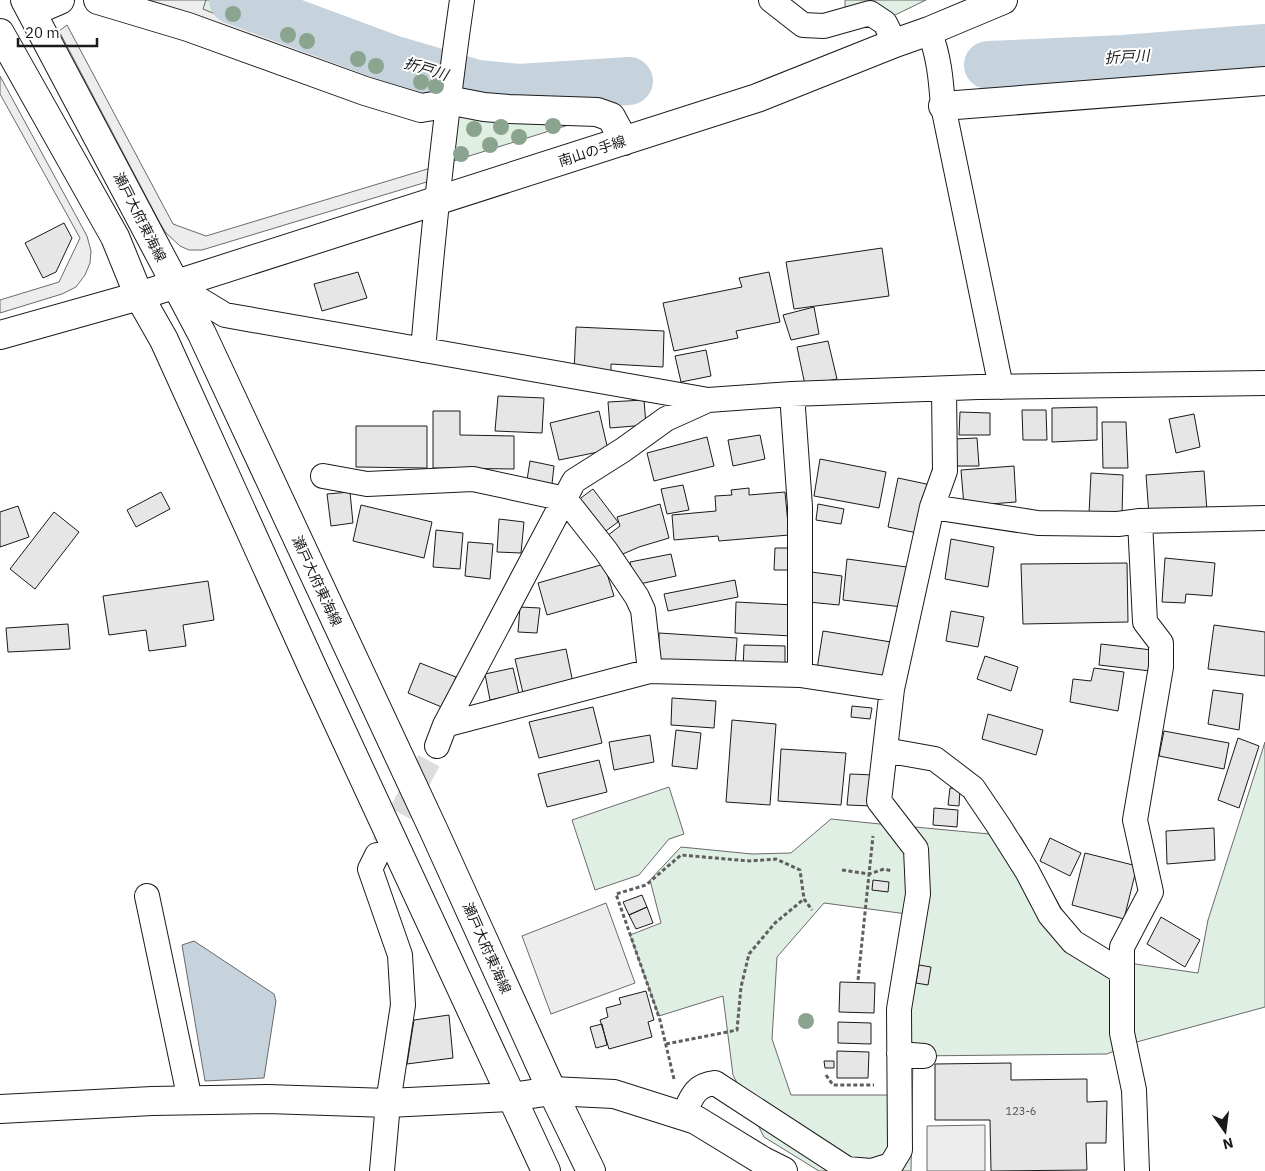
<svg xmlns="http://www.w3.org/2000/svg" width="1265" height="1171" font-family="'IBM Plex Sans','Noto Sans JP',sans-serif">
	<rect width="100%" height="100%" fill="#fff"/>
	<!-- green -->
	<path fill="#e0efe3" stroke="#6a6a6a" d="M 206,0 L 212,0 L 245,13 L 241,24 L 202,9 Z
		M 845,0 L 926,0 L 895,15 L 836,19 L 845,9 Z
		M 278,25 L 321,42 L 318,50 L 274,35 Z
		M 353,54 L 383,65 L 380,74 L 350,64 Z
		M 454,109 L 591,118 L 450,162 Z
		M 1265,742 L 1265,1007 L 1133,1043 L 1107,1054 L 913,1056 L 911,1171 L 819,1171 L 764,1137 L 733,1075 L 723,996 L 659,1016 L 630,935 L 661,923 L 650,880 L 681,847 L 752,854 L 791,853 L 831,819 L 890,825 L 907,850 L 907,914 L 824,903 L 777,957 L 772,1039 L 791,1095 L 907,1095 L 906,1003 L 924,851 L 915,827 L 1021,837 L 1071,926 L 1121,962 L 1198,973 L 1208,920 Z
		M 669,787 L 684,834 L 669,839 L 639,875 L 595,890 L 572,820 Z"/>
	<!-- parking -->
	<path fill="#ededed" stroke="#6a6a6a" d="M 127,0 L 206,0 L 203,9 L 240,24 L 245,13 L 278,25 L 274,35 L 318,50 L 321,42 L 353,54 L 350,64 L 380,74 L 383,65 L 417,77 L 415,86 L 440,94 L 436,100 Z
		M 67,25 L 173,224 L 206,236 L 434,167 L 430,181 L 202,250 L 189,250 L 180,246 L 166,233 L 160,223 L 59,31 Z
		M 0,76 L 87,236 L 91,251 L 90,263 L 85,275 L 76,287 L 62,294 L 0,313 L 0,300 L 59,282 L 80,238 L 0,94 Z
		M 606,903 L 635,983 L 551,1014 L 522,936 Z
		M 985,1125 L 985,1171 L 927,1171 L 927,1126 Z"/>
	<!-- water -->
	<path fill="#c6d2dc" stroke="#6a6a6a" d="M 194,941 L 274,994 L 276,1001 L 264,1078 L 205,1081 L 182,945 Z"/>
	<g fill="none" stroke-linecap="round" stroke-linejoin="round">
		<!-- river -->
		<path stroke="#c6d2dc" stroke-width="48" d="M 233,0 L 392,59 L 477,84 L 519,88 L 629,81
			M 988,65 L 1123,59 L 1265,48"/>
	</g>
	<!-- building -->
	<path fill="#e6e6e6" stroke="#1a1a1a" d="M 64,223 L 72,238 L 56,272 L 43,278 L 25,243 Z
		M 882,248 L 889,296 L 794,309 L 786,262 Z
		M 358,272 L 367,298 L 322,311 L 314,284 Z
		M 769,272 L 780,322 L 736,331 L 738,338 L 674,351 L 663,303 L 742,287 L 739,278 Z
		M 814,307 L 819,334 L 791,340 L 783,315 Z
		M 576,327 L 664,331 L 663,367 L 611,364 L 611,375 L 574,373 Z
		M 828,341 L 837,379 L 805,385 L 797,347 Z
		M 706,350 L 711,376 L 681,382 L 675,356 Z
		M 498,396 L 544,398 L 542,433 L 495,431 Z
		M 644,400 L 646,425 L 610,428 L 608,402 Z
		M 1097,407 L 1097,440 L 1052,442 L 1052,408 Z
		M 1022,410 L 1046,410 L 1047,440 L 1023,440 Z
		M 433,411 L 460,411 L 460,435 L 514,436 L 514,469 L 433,468 Z
		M 599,411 L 608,450 L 559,460 L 550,423 Z
		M 960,412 L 990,413 L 990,435 L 959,435 Z
		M 1194,414 L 1200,447 L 1176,453 L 1169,419 Z
		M 1102,422 L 1126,422 L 1128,468 L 1103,468 Z
		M 356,426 L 427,426 L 427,468 L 356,467 Z
		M 760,435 L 765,459 L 733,466 L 728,440 Z
		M 707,437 L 714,466 L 654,481 L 647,453 Z
		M 977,438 L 979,466 L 956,466 L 954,439 Z
		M 820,459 L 886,472 L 879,508 L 814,496 Z
		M 530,461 L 554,466 L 552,484 L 527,480 Z
		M 1014,466 L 1016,502 L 964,506 L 961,470 Z
		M 1204,471 L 1207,511 L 1149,515 L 1146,475 Z
		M 1091,473 L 1123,475 L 1122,517 L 1089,514 Z
		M 898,478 L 931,485 L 922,534 L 888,527 Z
		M 683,485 L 689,510 L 667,514 L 661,489 Z
		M 749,488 L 749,495 L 785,492 L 789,535 L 719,541 L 718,536 L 674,540 L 672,515 L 716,511 L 715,496 L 732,495 L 731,490 Z
		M 593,489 L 618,522 L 599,536 L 574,503 Z
		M 161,492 L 170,509 L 136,527 L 127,510 Z
		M 350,492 L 353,523 L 331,526 L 327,494 Z
		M 660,504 L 669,538 L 639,547 L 616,557 L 603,539 L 620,526 L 617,517 Z
		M 818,504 L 844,509 L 841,524 L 816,520 Z
		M 361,505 L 432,522 L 424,558 L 353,541 Z
		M 18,506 L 29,537 L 0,547 L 0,512 Z
		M 54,512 L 79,532 L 35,589 L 10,569 Z
		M 499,519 L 524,522 L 521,553 L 497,552 Z
		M 436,530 L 463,533 L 460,569 L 433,567 Z
		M 951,539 L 994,547 L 988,587 L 945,579 Z
		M 468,542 L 493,544 L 490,579 L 465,576 Z
		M 775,548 L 794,548 L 793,570 L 774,570 Z
		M 671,554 L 676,576 L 635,585 L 630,562 Z
		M 1165,558 L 1215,563 L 1212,596 L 1186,594 L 1185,603 L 1162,602 Z
		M 847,559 L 907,567 L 902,607 L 843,600 Z
		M 1127,563 L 1128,622 L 1023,624 L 1021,564 Z
		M 604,564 L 614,596 L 547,615 L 538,583 Z
		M 811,572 L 842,576 L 839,605 L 808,602 Z
		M 735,580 L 738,597 L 668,611 L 664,594 Z
		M 208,581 L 214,620 L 183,625 L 186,646 L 149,651 L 146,630 L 109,635 L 103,596 Z
		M 736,602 L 794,605 L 792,636 L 735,633 Z
		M 520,607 L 540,608 L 537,633 L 518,632 Z
		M 951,611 L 984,617 L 978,647 L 946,641 Z
		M 68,624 L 70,649 L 8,652 L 6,628 Z
		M 1214,625 L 1265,632 L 1265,676 L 1208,669 Z
		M 823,631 L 891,642 L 885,681 L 817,669 Z
		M 659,633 L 737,638 L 735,668 L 659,663 Z
		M 1101,644 L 1152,650 L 1150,671 L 1099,665 Z
		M 744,645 L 785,646 L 785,671 L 743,670 Z
		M 566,649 L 573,683 L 523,693 L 515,659 Z
		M 985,656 L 1018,667 L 1011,691 L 977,679 Z
		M 420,663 L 456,677 L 444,708 L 408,693 Z
		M 513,668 L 519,694 L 490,700 L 485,674 Z
		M 1094,668 L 1124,672 L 1118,711 L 1070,702 L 1073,679 L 1091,681 Z
		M 1213,690 L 1243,694 L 1239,730 L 1208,724 Z
		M 672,698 L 716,701 L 714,728 L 671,725 Z
		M 852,706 L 872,708 L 870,719 L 851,717 Z
		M 593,707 L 602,743 L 539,758 L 529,722 Z
		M 988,714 L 1043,730 L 1036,755 L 982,739 Z
		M 732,720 L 776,724 L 770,805 L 726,802 Z
		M 676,730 L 701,733 L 697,769 L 672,766 Z
		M 1164,731 L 1229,743 L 1224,769 L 1159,756 Z
		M 650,735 L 654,762 L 614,770 L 609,742 Z
		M 1238,738 L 1259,746 L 1239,808 L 1218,800 Z
		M 781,749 L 846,753 L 841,805 L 778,801 Z
		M 599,760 L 607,792 L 547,807 L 538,774 Z
		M 850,774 L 874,775 L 872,806 L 847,805 Z
		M 950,788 L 960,789 L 959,806 L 948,805 Z
		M 934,808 L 958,810 L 957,827 L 933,825 Z
		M 1214,828 L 1215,860 L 1167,864 L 1166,831 Z
		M 1050,838 L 1081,853 L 1070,876 L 1040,861 Z
		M 1085,853 L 1137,866 L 1124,919 L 1072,905 Z
		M 873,880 L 889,882 L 888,892 L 872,890 Z
		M 642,895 L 647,907 L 629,915 L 623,902 Z
		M 647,907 L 653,923 L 636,929 L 629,915 Z
		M 1161,917 L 1200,940 L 1185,967 L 1147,944 Z
		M 919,965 L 931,967 L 928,985 L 916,983 Z
		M 840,982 L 875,983 L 874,1013 L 839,1012 Z
		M 646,991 L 654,1020 L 648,1022 L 652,1037 L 609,1049 L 600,1020 L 608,1017 L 606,1008 L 621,1004 L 619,998 Z
		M 449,1015 L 453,1058 L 407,1064 L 414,1020 Z
		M 838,1022 L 871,1023 L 871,1044 L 838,1043 Z
		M 602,1024 L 607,1045 L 596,1048 L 590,1027 Z
		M 837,1051 L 869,1052 L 868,1078 L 837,1078 Z
		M 824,1061 L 834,1061 L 834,1068 L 825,1068 Z
		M 1011,1063 L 1011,1080 L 1087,1079 L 1087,1102 L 1107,1101 L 1106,1143 L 1086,1143 L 1087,1170 L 991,1171 L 990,1120 L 935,1120 L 935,1064 Z"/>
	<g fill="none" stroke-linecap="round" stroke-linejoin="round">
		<!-- minor-tunnel -->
		<path stroke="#ddd" stroke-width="24" stroke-dasharray="24 12" stroke-linecap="butt" d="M 383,845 L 437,746"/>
		<!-- minor casing -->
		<g stroke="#1a1a1a" stroke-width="26">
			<path id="minor" d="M 771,0 L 803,25 L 824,26 L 870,13 L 885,23 L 895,43
				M 929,31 C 939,55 941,80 943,106 L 1001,387
				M 174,284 L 225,315 L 708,400 L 792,394 L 978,387 L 1265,383
				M 423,350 C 433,233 445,117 462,0
				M 792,394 L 800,507 L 800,675
				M 323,476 L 367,484 L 473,479 L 565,499 L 606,551 L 637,597 L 643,610 L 650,671
				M 932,507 L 1038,523 L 1118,524 L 1140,521 L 1265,518
				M 445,725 L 650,671 L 800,675 L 892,689
				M 437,746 L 445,725 L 574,481 L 623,450 L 666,419 L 708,400
				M 885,750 L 935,759 L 973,788 L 998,825 L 1027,871 L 1050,915 L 1073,942 L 1122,972
				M 377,855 L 370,869 L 400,955 L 403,1005 L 388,1103 L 382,1171
				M 147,896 L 190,1100
				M 899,1054 L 924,1056
				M 683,1116 C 691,1099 694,1085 715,1083 L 847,1169 L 871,1171
				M 872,1171 L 891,1165 L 900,1150 L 899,1009 L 918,894 L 916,849 L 879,801 L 892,689 L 932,507 L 945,471 L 944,389
				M 1137,1171 L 1134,1090 L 1122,1033 L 1122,947 L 1151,892 L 1135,820 L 1161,667 L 1161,643 L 1145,622 L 1140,521"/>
		</g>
		<!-- tertiary casing -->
		<g stroke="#1a1a1a" stroke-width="30">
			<path id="tertiary" d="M 98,0 L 188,27 L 365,91 L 421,108 L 458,102 L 484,107 L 509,109 L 597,112 L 611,117 L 624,141
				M 32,12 L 60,0
				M 943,106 L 1265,81
				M 0,335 L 139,296 L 757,98 L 895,43 L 929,31 L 1003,0
				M 0,1109 L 152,1101 L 267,1099 L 388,1103 L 511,1097 L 552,1091 L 614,1094 L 696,1120 L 763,1161 L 783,1171"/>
		</g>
		<!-- primary casing -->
		<g stroke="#1a1a1a" stroke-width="30">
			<path id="primary" d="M 25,0 L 202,334 L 434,831 L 552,1091 L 591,1171
				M 0,33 L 115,237 L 139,296 L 164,340 L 314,671 L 546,1171"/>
		</g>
		<!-- path -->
		<path stroke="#5f5f5f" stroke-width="3" stroke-dasharray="4 2.5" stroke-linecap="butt" d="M 842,870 L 869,874 L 884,869 L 892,871
			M 858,980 L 873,836
			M 666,1044 L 737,1030 L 741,987 L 749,954 L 775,923 L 804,899
			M 826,1075 L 833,1085 L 874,1085
			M 674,1079 L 660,1020 L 616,894 L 646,885 L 681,855 L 749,861 L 776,859 L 800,870 L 804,899 L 812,910"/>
		<!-- minor -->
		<use href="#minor" stroke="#fff" stroke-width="24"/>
		<!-- tertiary -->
		<use href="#tertiary" stroke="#fff" stroke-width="28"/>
		<!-- primary -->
		<use href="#primary" stroke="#fff" stroke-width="28"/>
	</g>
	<!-- trees -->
	<g fill="#8aa48f">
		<circle cx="233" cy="14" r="8"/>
		<circle cx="288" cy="35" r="8"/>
		<circle cx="307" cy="41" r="8"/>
		<circle cx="358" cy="59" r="8"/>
		<circle cx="376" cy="66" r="8"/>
		<circle cx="421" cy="82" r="8"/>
		<circle cx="436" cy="86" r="8"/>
		<circle cx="553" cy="126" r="8"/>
		<circle cx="501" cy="127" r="8"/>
		<circle cx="474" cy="129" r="8"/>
		<circle cx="519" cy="137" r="8"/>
		<circle cx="490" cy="145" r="8"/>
		<circle cx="461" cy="154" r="8"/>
		<circle cx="806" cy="1021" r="8"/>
	</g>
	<g text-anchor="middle" stroke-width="4" stroke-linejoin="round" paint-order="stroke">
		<!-- number labels -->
		<g font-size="11" fill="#4d4d4d">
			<text x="1021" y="1115">123-6</text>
		</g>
		<!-- street labels -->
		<g font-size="14" fill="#1a1a1a" stroke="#fff">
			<text transform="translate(592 151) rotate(-18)" y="5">南山の手線</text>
			<text transform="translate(140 217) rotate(63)" y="5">瀬戸大府東海線</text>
			<text transform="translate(317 581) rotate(65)" y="5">瀬戸大府東海線</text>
			<text transform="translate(487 948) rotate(66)" y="5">瀬戸大府東海線</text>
		</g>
		<!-- water labels -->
		<g font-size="15" font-style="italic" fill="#1a1a1a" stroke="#fff">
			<text transform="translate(1127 57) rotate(-3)" y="5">折戸川</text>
			<text transform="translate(426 69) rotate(17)" y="5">折戸川</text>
		</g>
	</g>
	<!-- north arrow -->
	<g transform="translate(1225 1131) rotate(166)" stroke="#ffffff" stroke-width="4" paint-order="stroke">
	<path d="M0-4L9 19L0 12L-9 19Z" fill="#1a1a1a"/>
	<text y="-8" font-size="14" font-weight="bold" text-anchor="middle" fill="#1a1a1a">N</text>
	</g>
	<!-- scale -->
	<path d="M18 38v8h79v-8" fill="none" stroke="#1a1a1a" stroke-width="2.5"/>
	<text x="25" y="38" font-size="15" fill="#1a1a1a" stroke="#ffffff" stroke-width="4" paint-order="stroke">20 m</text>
</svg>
